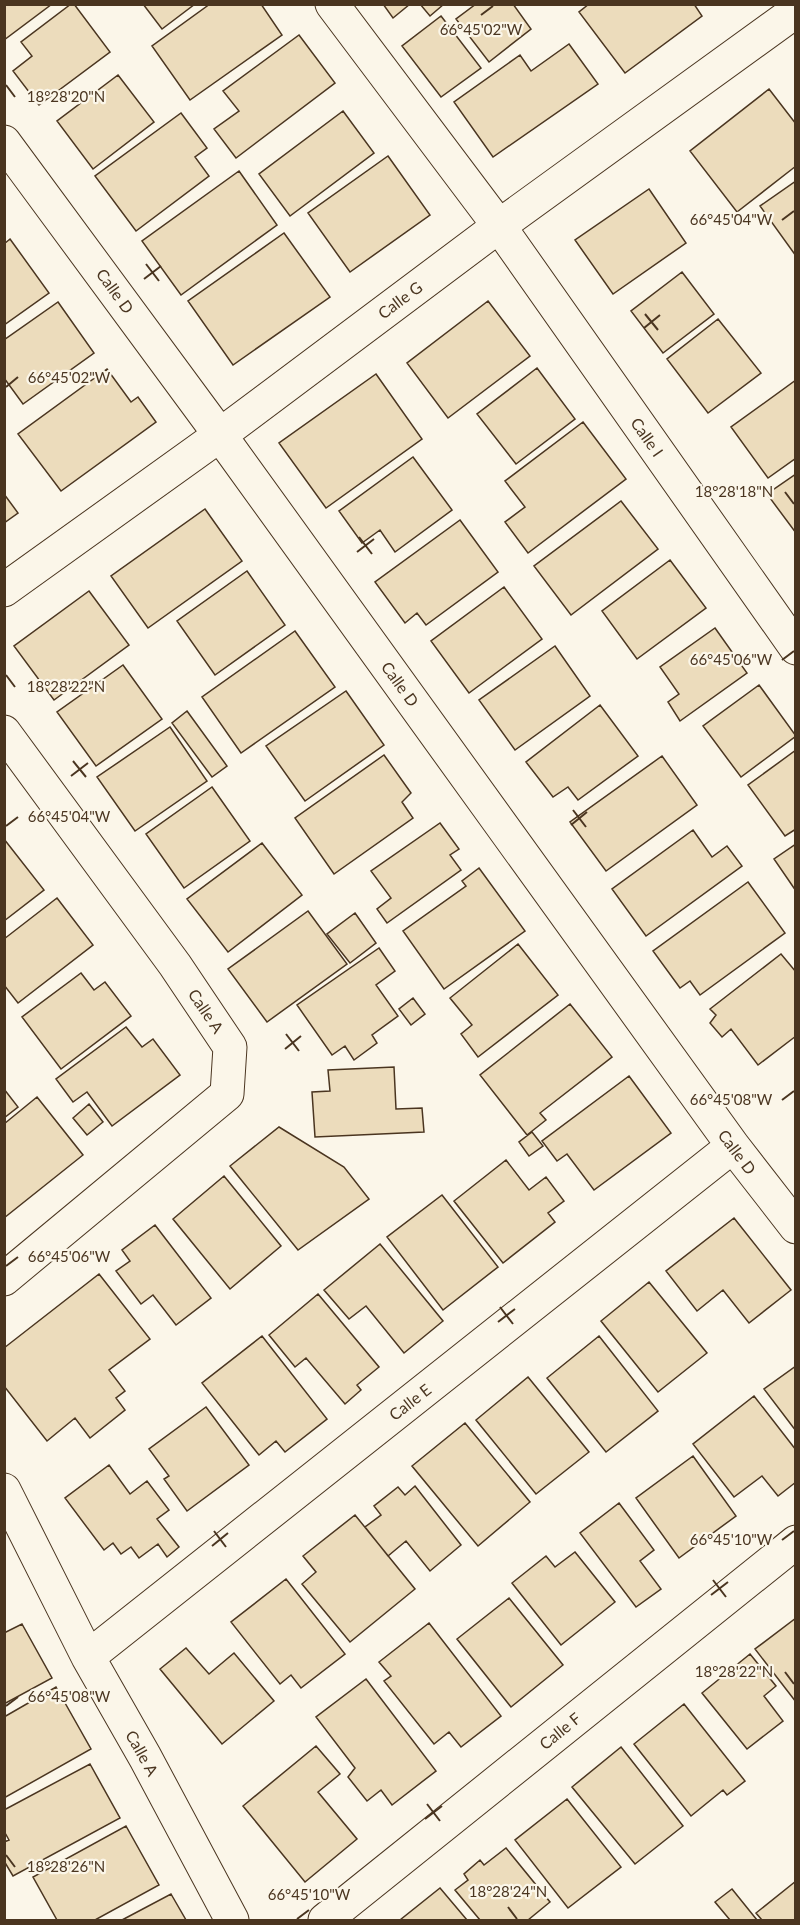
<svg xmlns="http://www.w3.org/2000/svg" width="800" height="1925" font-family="Lato,sans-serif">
	<rect width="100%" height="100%" fill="#fbf6e9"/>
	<!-- building -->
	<path fill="#ecdcbc" stroke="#4a3520" stroke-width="1.5" d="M 4,4 L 52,4 L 4,40 Z
		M 71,4 L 74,4 L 110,52 L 39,105 L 13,71 L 32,56 L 21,42 Z
		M 143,4 L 195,4 L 162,29 Z
		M 210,4 L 261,4 L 282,35 L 190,100 L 152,46 Z
		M 383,4 L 410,4 L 393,18 Z
		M 420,4 L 444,4 L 430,16 Z
		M 476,4 L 513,4 L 531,29 L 489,62 L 456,19 Z
		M 589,4 L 694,4 L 702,16 L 625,73 L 579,12 Z
		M 441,16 L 481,68 L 441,97 L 402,46 Z
		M 299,35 L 335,83 L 236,158 L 214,129 L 239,111 L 223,91 Z
		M 569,44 L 598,84 L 493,157 L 454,102 L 520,55 L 531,71 Z
		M 118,75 L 154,122 L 93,169 L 57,121 Z
		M 769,89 L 796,124 L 796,166 L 737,212 L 690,151 Z
		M 343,111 L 374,153 L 290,216 L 259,174 Z
		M 181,113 L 207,148 L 195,157 L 209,176 L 136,231 L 95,176 Z
		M 388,156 L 430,215 L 350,272 L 308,213 Z
		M 239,171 L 277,225 L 181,295 L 142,241 Z
		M 796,181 L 796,256 L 760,206 Z
		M 649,189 L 686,243 L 613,294 L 575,240 Z
		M 284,233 L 330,297 L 233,365 L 188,301 Z
		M 10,239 L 49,293 L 4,325 L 4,244 Z
		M 682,272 L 714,314 L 663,353 L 631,311 Z
		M 488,301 L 530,356 L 448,418 L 407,363 Z
		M 58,302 L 94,353 L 23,404 L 4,378 L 4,340 Z
		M 718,319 L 761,373 L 708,413 L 667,359 Z
		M 537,368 L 575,419 L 516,464 L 477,414 Z
		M 107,369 L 131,402 L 138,397 L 156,422 L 61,491 L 18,434 Z
		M 376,374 L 422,439 L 326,508 L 279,443 Z
		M 796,380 L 796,458 L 768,478 L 731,427 Z
		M 583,422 L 626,479 L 528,553 L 505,522 L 525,507 L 505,481 Z
		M 413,457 L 452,510 L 395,552 L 380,530 L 362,543 L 339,511 Z
		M 796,474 L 796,533 L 767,494 Z
		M 4,494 L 18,513 L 4,523 Z
		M 621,501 L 658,549 L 571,615 L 534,566 Z
		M 205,509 L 242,561 L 148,628 L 111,576 Z
		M 460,520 L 498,572 L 426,625 L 417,613 L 405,623 L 375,582 Z
		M 670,560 L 706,608 L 637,659 L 602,611 Z
		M 247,571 L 285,625 L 215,675 L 177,621 Z
		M 504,587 L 542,639 L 469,693 L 431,641 Z
		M 89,591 L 129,645 L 54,700 L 14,646 Z
		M 715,628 L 747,673 L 680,721 L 668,702 L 679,694 L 660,667 Z
		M 295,631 L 335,687 L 241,753 L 202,697 Z
		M 555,646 L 590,696 L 515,750 L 479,700 Z
		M 123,665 L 162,719 L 96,766 L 57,712 Z
		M 759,685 L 796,736 L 741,777 L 703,726 Z
		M 346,691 L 384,745 L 305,801 L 266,746 Z
		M 600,705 L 638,756 L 578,800 L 568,787 L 553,797 L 526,762 Z
		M 187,711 L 227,766 L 212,777 L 172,723 Z
		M 170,727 L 207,781 L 135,831 L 97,777 Z
		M 796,750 L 796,829 L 785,836 L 748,785 Z
		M 384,755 L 411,793 L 402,802 L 413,818 L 334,874 L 295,818 Z
		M 662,756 L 697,805 L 606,871 L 570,822 Z
		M 212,787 L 250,841 L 184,888 L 146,834 Z
		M 440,823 L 459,849 L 450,855 L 461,870 L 387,923 L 377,909 L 391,898 L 371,871 Z
		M 693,830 L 712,857 L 727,846 L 742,866 L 646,936 L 612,889 Z
		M 4,839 L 44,890 L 4,921 Z
		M 262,843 L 302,895 L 228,952 L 187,899 Z
		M 796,844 L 796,891 L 774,859 Z
		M 479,868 L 525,931 L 444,989 L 403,931 L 466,886 L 462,881 Z
		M 748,882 L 785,933 L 700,995 L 690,981 L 680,988 L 653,951 Z
		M 57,898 L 93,945 L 18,1003 L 4,985 L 4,939 Z
		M 308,911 L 347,964 L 267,1022 L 228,969 Z
		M 355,913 L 376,943 L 350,963 L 327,934 Z
		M 518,944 L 558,995 L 478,1057 L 461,1034 L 472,1025 L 450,998 Z
		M 379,948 L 395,971 L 376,985 L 398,1016 L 372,1035 L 377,1043 L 354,1060 L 345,1046 L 332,1055 L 297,1005 Z
		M 781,954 L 796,972 L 796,1036 L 758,1065 L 731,1029 L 722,1037 L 710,1023 L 716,1015 L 710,1009 Z
		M 81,973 L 94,990 L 105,982 L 131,1016 L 61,1069 L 22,1017 Z
		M 413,998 L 425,1014 L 411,1025 L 399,1009 Z
		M 570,1004 L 612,1057 L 540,1113 L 546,1120 L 527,1135 L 480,1075 Z
		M 126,1027 L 142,1047 L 153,1039 L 180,1075 L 112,1126 L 87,1092 L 73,1102 L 56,1079 Z
		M 394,1067 L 396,1109 L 422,1108 L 424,1132 L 315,1137 L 312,1092 L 330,1091 L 328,1070 Z
		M 629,1076 L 671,1133 L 594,1190 L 567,1154 L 557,1161 L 542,1141 Z
		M 4,1089 L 18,1107 L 4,1118 Z
		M 37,1097 L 83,1155 L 4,1218 L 4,1124 Z
		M 89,1104 L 103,1122 L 87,1135 L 73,1118 Z
		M 279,1127 L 344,1167 L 369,1199 L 298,1250 L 230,1166 Z
		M 532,1132 L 543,1146 L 529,1156 L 519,1142 Z
		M 506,1160 L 529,1190 L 546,1177 L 564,1201 L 548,1213 L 555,1222 L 503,1263 L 454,1201 Z
		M 224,1176 L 281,1246 L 230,1289 L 173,1219 Z
		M 442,1195 L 498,1267 L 443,1310 L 387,1237 Z
		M 734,1218 L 791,1290 L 749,1323 L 723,1290 L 697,1311 L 666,1271 Z
		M 155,1225 L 211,1298 L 176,1325 L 153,1295 L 141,1304 L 116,1271 L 130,1261 L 122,1250 Z
		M 380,1244 L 443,1321 L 404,1353 L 366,1306 L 349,1319 L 324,1290 Z
		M 99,1274 L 150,1339 L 109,1370 L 125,1391 L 116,1398 L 125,1410 L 90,1438 L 75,1418 L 47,1441 L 4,1386 L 4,1348 Z
		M 649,1282 L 707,1353 L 658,1392 L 601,1321 Z
		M 318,1294 L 379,1367 L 357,1385 L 361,1390 L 345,1404 L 306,1358 L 295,1367 L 269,1335 Z
		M 262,1336 L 327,1419 L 285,1452 L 276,1441 L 259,1455 L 202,1383 Z
		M 599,1336 L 658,1411 L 606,1452 L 547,1378 Z
		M 796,1366 L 796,1431 L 764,1389 Z
		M 528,1377 L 589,1452 L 536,1494 L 476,1420 Z
		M 754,1396 L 796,1450 L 796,1482 L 778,1496 L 762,1476 L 734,1497 L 693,1444 Z
		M 206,1407 L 249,1465 L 187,1511 L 164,1479 L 169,1476 L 149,1449 Z
		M 465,1423 L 530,1502 L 478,1546 L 412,1466 Z
		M 693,1456 L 736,1516 L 679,1558 L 636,1498 Z
		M 109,1465 L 130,1494 L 147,1481 L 169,1510 L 157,1519 L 179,1547 L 167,1557 L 158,1544 L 139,1558 L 131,1547 L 121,1554 L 113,1543 L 104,1550 L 65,1498 Z
		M 415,1486 L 461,1545 L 430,1571 L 406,1541 L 388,1556 L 365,1527 L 381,1515 L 374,1506 L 398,1487 L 405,1495 Z
		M 619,1503 L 654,1550 L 640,1561 L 661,1589 L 636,1607 L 580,1533 Z
		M 355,1515 L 415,1589 L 350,1642 L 302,1584 L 316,1572 L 303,1556 Z
		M 575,1552 L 615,1602 L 561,1645 L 512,1583 L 546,1556 L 555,1567 Z
		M 286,1579 L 345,1654 L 301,1688 L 291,1675 L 280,1684 L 231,1622 Z
		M 509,1598 L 563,1665 L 511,1707 L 457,1639 Z
		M 796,1618 L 796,1702 L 755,1649 Z
		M 429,1623 L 501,1716 L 461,1747 L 449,1732 L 434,1744 L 384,1681 L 391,1676 L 379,1662 Z
		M 22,1624 L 52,1678 L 4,1704 L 4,1633 Z
		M 186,1648 L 209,1674 L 234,1653 L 274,1701 L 222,1744 L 160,1669 Z
		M 750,1654 L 776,1686 L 764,1696 L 783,1721 L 747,1749 L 702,1693 Z
		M 366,1679 L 436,1771 L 392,1805 L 381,1790 L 367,1801 L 348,1777 L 355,1768 L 316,1717 Z
		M 56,1687 L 91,1749 L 4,1798 L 4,1717 Z
		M 684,1704 L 745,1781 L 727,1795 L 723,1790 L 691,1816 L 634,1744 Z
		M 316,1746 L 340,1774 L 318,1792 L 357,1839 L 305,1882 L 243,1806 Z
		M 621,1747 L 683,1826 L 635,1864 L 572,1787 Z
		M 90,1764 L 120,1818 L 13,1876 L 4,1861 L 4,1842 L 9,1840 L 4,1831 L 4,1810 Z
		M 567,1799 L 621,1867 L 568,1908 L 515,1840 Z
		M 126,1826 L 159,1885 L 95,1920 L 57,1920 L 33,1877 Z
		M 506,1848 L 550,1902 L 528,1920 L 480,1920 L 455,1890 L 468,1880 L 464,1874 L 480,1860 L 484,1865 Z
		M 796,1881 L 796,1920 L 762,1920 L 756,1913 Z
		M 440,1888 L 467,1920 L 400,1920 Z
		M 732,1889 L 757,1920 L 730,1920 L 715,1902 Z
		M 171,1894 L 186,1920 L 122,1920 Z"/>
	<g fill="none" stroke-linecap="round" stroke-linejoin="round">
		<!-- street casing -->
		<g stroke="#4a3520" stroke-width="35">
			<path id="street" d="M 332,4 L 499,226 L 796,648
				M 4,142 L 220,435 L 733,1146 L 796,1227
				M 4,590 L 220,435 L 499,226 L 796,11
				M 4,732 L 175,965 L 230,1047 L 227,1094 L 4,1279
				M 4,1490 L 88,1657 L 145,1757 L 232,1920
				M 88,1657 L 733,1146
				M 325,1920 L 796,1542"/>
		</g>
		<!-- street -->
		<use href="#street" stroke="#fbf6e9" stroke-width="33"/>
	</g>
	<!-- ticks -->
	<path fill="none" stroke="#4a3520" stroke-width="2" d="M 481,15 L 493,6M 6,85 L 15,97M 782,220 L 794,211M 146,264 L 159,281M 144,279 L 161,266M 645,314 L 658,330M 644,328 L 660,315M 6,387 L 18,377M 785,492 L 794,504M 359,537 L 372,554M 357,552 L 374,539M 782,660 L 794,651M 6,675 L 15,687M 73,761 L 86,777M 71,776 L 88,763M 573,810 L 586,827M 571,825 L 587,812M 6,826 L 18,817M 286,1034 L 299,1051M 285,1049 L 301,1036M 782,1100 L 794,1091M 6,1266 L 18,1257M 500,1307 L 513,1324M 498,1322 L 515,1309M 214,1531 L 226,1547M 782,1540 L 794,1531M 212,1546 L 228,1533M 713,1580 L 726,1597M 711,1595 L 728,1582M 785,1672 L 794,1684M 6,1706 L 18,1697M 427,1804 L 440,1821M 425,1819 L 442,1806M 6,1855 L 15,1867M 508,1907 L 517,1919M 297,1919 L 309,1910"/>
	<g text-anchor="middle" stroke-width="4.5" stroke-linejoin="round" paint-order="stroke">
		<!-- street labels -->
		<g font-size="16" fill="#4a3520" stroke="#fbf6e9">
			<text transform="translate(115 291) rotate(54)" y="6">Calle D</text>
			<text transform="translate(400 300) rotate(-37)" y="6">Calle G</text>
			<text transform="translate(647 437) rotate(55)" y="6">Calle I</text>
			<text transform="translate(400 684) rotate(54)" y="6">Calle D</text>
			<text transform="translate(206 1011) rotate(56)" y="6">Calle A</text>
			<text transform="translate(737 1152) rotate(53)" y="6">Calle D</text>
			<text transform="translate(410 1402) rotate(-38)" y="6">Calle E</text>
			<text transform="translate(560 1731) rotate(-39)" y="6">Calle F</text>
			<text transform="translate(142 1753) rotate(61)" y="6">Calle A</text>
		</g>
	</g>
	<g font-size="15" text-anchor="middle" fill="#4a3520" stroke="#fbf6e9" stroke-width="4.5" stroke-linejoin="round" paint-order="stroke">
		<text x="481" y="35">66°45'02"W</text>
		<text x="66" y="102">18°28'20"N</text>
		<text x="731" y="225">66°45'04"W</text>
		<text x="69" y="383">66°45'02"W</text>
		<text x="734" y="497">18°28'18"N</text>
		<text x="731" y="665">66°45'06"W</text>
		<text x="66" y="692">18°28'22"N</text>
		<text x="69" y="822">66°45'04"W</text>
		<text x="731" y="1105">66°45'08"W</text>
		<text x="69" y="1262">66°45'06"W</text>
		<text x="731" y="1545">66°45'10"W</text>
		<text x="734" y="1677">18°28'22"N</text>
		<text x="69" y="1702">66°45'08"W</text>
		<text x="66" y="1872">18°28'26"N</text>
		<text x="508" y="1897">18°28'24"N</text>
		<text x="309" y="1900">66°45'10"W</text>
	</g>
	<!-- border -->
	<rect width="800" height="1925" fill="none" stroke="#4a3520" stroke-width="12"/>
</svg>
